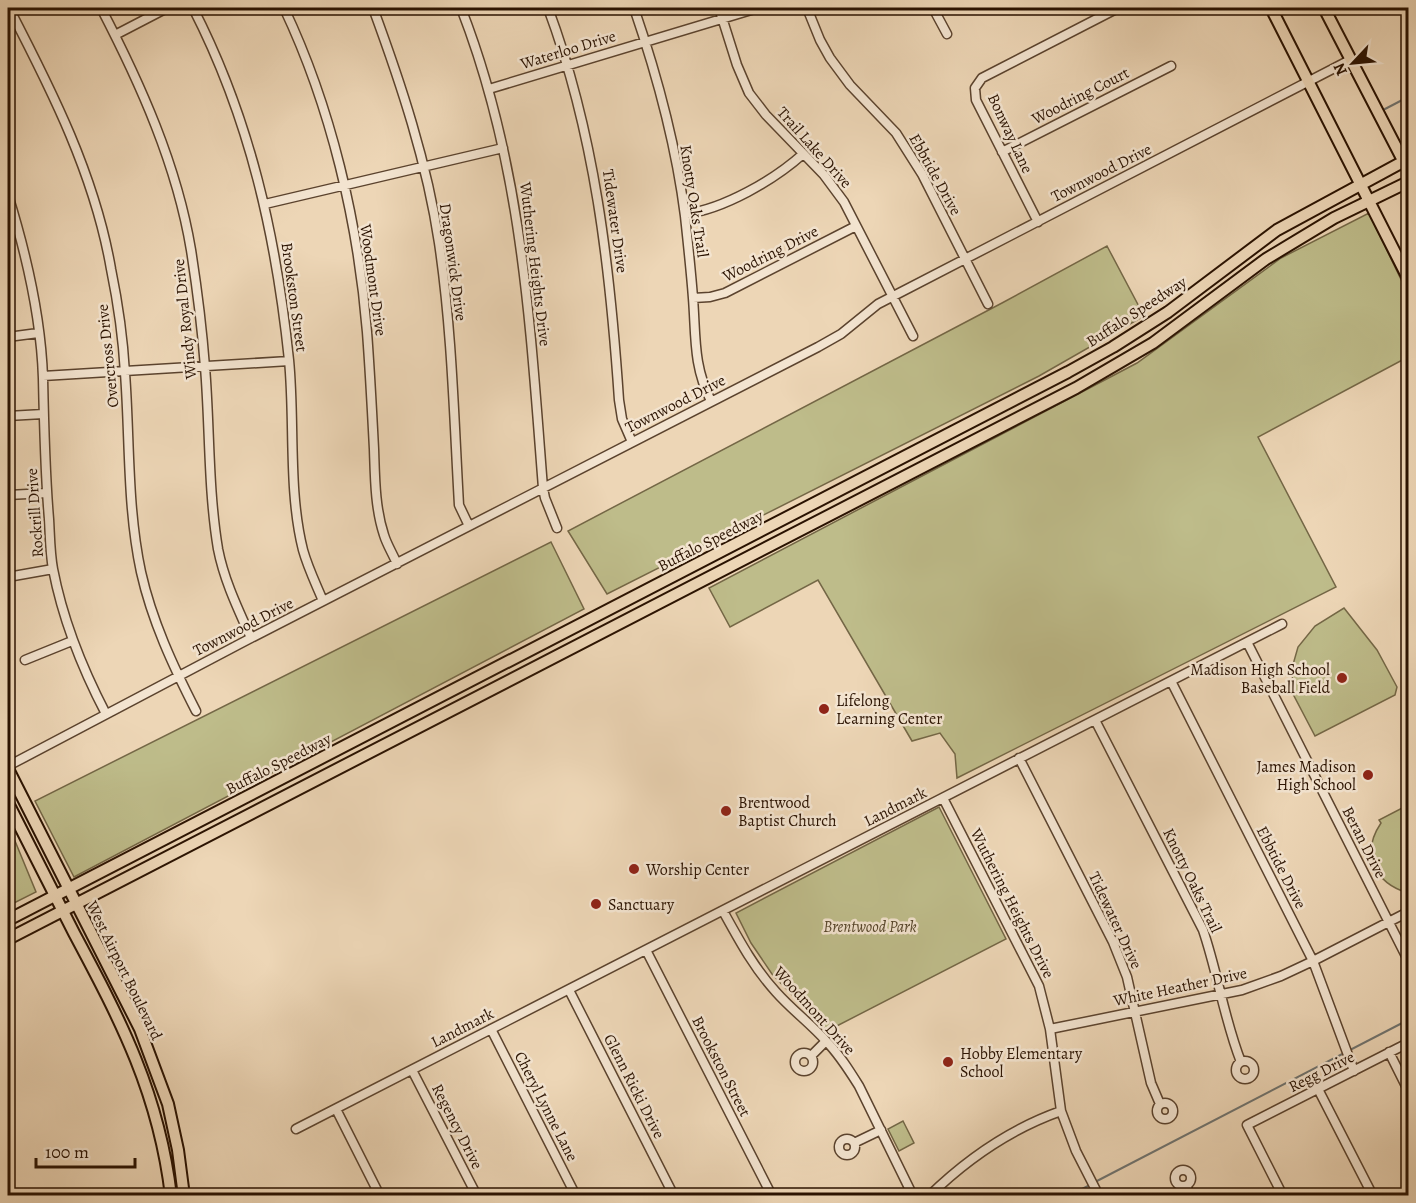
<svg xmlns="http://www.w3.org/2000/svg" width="1416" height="1203" font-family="Alegreya,serif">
	<rect width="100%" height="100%" fill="#edd6b6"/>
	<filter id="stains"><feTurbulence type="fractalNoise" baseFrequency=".00333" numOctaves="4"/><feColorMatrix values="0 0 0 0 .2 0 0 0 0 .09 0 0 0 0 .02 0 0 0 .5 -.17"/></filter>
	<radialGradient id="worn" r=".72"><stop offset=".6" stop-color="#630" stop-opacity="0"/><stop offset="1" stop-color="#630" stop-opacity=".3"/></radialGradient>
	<!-- green -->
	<path fill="#bebc8a" stroke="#746746" stroke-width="1.5" d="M 1369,213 L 1408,294 L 1408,357 L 1258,437 L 1336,587 L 957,778 L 955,754 L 940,733 L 912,741 L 818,580 L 730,627 L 709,588 L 1137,363 L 1281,258 Z
		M 1107,246 L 1144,316 L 1039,376 L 607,594 L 568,531 L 1002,303 Z
		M 551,542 L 584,609 L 74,877 L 35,801 Z
		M 1344,608 L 1377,650 L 1397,687 L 1395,695 L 1315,736 L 1293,694 L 1292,668 L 1298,647 L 1315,626 Z
		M 1408,805 L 1408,893 C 1375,883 1360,854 1381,823 L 1379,820 Z
		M 939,807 L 1006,939 L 827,1031 L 772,974 L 751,943 L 736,913 Z
		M 8,824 L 36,892 L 8,906 Z
		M 903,1121 L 914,1143 L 899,1151 L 888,1129 Z"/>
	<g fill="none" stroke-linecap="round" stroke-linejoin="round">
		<!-- stream -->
		<path stroke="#707470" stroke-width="2" d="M 1385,109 L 1408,97
			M 1095,1182 L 1408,1020
			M 1068,1196 L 1090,1185"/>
		<!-- minor casing -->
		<g stroke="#5b432e" stroke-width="11">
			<path id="minor" d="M 9,8 C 52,91 95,176 111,269 C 118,303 123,338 125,373 C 130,439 127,507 141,572 C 152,621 173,666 196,711
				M 101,8 C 140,83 177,165 191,250 C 197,288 202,328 205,367 C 210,427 208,489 218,549 C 224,580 238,609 251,638
				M 193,8 C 250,119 276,236 289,360 C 295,421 288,491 303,550 C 308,568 316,584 323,601
				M 284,8 C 331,107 358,222 367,332 C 370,371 372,410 374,449 C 375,478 375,508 384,535 C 387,545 393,554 397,564
				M 373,8 C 401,84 427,162 439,243 C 452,330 454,418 459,505 L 469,526
				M 461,8 C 522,164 530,323 543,488 L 545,498 L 557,528
				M 548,8 C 595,134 610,267 619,400 L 622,419 L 632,442
				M 634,8 C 657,75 676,145 685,216 C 688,244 691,271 693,298 C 696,336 693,366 711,401
				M 719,8 L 737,65 L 749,93 L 766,115 L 824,175 L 844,202 L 913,336
				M 807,8 L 820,40 L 830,58 L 850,85 L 896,133 L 922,174 L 988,304
				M 933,8 L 947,34
				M 115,35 L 167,8
				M 489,89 L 758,8
				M 1002,152 L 1171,66
				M 8,195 C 26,253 41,317 43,378 C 44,426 45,472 49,519 C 50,536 50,553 53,569 C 63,621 82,668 106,714
				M 265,204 L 503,148
				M 685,214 C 724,209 774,180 803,154
				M 1038,222 L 976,100 L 975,88 L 982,78 L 1118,8
				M 693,298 L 710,297 L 725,293 L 856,226
				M 8,337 L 38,333
				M 43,376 L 289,361
				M 8,416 L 43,414
				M 8,495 L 47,493
				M 8,577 L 53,569
				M 1247,642 L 1408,960
				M 25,660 L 72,641
				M 1171,681 L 1313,961 L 1354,1071
				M 1095,720 L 1203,930 C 1218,974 1224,1019 1241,1062
				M 1019,758 L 1113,942 L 1127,977 L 1151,1083 L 1160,1104
				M 8,766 L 251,638 L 818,347 L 841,334 L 878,304 L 1350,60
				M 943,798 L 1039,986 L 1050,1029 L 1061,1111 L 1076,1151 L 1099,1196
				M 723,911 C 739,940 754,968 776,992 C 792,1010 811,1024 826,1041 C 839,1054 849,1070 859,1086 L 913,1196
				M 646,950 L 772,1196
				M 569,990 L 674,1196
				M 491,1029 L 576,1196
				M 1050,1029 L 1242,990 L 1281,976 L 1313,961 L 1408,912
				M 1389,1052 L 1408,1090
				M795 1062a9 9 0 1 1 18 0a9 9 0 1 1-18 0Z
				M 811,1056 L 826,1041
				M1236 1070a9 9 0 1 1 18 0a9 9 0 1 1-18 0Z
				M 412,1070 L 477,1196
				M 1318,1089 L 1373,1196
				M1157 1111a8 8 0 1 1 16 0a8 8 0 1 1-16 0Z
				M 336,1109 L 380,1196
				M 296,1129 L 1282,624
				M839 1147a8 8 0 1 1 16 0a8 8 0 1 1-16 0Z
				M 854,1143 L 881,1130
				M1175 1178a8 8 0 1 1 16 0a8 8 0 1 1-16 0Z
				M 1186,1186 L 1191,1196
				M 929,1196 C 968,1158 1010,1129 1061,1111
				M 1283,1196 L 1247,1125 L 1408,1043"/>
		</g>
		<!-- major casing -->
		<g stroke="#2a1201" stroke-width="14">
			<path id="major" d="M 1271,8 L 1408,278
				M 1324,8 L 1408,170
				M 8,769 L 140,1029 L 168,1104 L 178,1150 L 184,1196
				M 8,803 C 30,846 52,890 74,933 C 121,1021 159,1094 171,1196
				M 8,920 L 1068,372 L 1113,347 L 1168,312 L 1277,230 L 1408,159
				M 8,939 L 1076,388 L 1153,343 L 1266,259 L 1334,218 L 1408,182"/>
		</g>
		<!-- minor -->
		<use href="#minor" stroke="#f3e4d0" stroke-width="8"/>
		<!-- major -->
		<use href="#major" stroke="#edd6b6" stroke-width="10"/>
	</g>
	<!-- markers -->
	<g fill="#8f2418" stroke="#f3e4d0" stroke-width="2">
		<circle cx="1342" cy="678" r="6"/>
		<circle cx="824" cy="709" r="6"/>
		<circle cx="1368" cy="775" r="6"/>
		<circle cx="726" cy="811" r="6"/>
		<circle cx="634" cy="869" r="6"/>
		<circle cx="596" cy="904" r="6"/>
		<circle cx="948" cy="1062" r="6"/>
	</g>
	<g text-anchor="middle" stroke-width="5" stroke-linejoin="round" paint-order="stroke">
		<!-- street labels -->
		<g font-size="16" fill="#2a1201" stroke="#f3e4d0">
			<text transform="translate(568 49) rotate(-17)" y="6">Waterloo Drive</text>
			<text transform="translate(1080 95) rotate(-27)" y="6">Woodring Court</text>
			<text transform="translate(1011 133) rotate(65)" y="6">Bonway Lane</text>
			<text transform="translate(815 147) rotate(48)" y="6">Trail Lake Drive</text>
			<text transform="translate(1101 172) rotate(-27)" y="6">Townwood Drive</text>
			<text transform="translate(936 174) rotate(61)" y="6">Ebbtide Drive</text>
			<text transform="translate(695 201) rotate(81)" y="6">Knotty Oaks Trail</text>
			<text transform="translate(616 221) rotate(82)" y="6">Tidewater Drive</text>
			<text transform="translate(770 253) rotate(-27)" y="6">Woodring Drive</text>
			<text transform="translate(454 262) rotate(82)" y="6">Dragonwick Drive</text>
			<text transform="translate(536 264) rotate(83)" y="6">Wuthering Heights Drive</text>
			<text transform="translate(374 280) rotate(82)" y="6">Woodmont Drive</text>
			<text transform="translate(295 297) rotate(82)" y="6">Brookston Street</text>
			<text transform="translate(1136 311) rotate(-33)" y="6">Buffalo Speedway</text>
			<text transform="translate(184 319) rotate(-96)" y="6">Windy Royal Drive</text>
			<text transform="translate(107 356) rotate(-96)" y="6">Overcross Drive</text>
			<text transform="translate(675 403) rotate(-27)" y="6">Townwood Drive</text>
			<text transform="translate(34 513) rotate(-94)" y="6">Rockrill Drive</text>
			<text transform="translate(710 540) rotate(-27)" y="6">Buffalo Speedway</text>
			<text transform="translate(243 626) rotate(-27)" y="6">Townwood Drive</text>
			<text transform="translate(278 763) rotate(-27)" y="6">Buffalo Speedway</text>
			<text transform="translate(895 806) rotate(-27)" y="6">Landmark</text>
			<text transform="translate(1365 842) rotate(63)" y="6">Beran Drive</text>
			<text transform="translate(1282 867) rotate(63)" y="6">Ebbtide Drive</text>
			<text transform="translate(1193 880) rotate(64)" y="6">Knotty Oaks Trail</text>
			<text transform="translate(1013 903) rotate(63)" y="6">Wuthering Heights Drive</text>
			<text transform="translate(1116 920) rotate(65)" y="6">Tidewater Drive</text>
			<text transform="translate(125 970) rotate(64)" y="6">West Airport Boulevard</text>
			<text transform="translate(1180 986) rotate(-12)" y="6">White Heather Drive</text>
			<text transform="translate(815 1010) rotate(48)" y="6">Woodmont Drive</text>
			<text transform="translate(462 1027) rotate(-27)" y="6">Landmark</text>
			<text transform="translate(722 1066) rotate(63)" y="6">Brookston Street</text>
			<text transform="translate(1321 1071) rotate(-27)" y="6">Regg Drive</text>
			<text transform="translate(635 1086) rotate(63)" y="6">Glenn Ricki Drive</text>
			<text transform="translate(547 1106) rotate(63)" y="6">Cheryl Lynne Lane</text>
			<text transform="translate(458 1126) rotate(63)" y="6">Regency Drive</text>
		</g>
		<!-- poi labels -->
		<g font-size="16" fill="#2a1201" stroke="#f3e4d0" text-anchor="start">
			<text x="1330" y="675" text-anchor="end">Madison High School<tspan x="1330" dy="18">Baseball Field</tspan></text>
			<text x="836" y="706">Lifelong<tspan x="836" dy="18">Learning Center</tspan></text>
			<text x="1356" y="772" text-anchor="end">James Madison<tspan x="1356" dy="18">High School</tspan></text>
			<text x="738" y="808">Brentwood<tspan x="738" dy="18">Baptist Church</tspan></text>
			<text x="646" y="875">Worship Center</text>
			<text x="608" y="910">Sanctuary</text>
			<text x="960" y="1059">Hobby Elementary<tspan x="960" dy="18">School</tspan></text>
		</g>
		<!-- park labels -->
		<g font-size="16" font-style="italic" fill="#56452a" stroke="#f3e4d0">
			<text x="870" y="932">Brentwood Park</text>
		</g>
	</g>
	<!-- margin -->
	<rect width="1416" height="1203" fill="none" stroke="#edd6b6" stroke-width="30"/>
	<rect x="9" y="9" width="1398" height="1185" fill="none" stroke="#2a1201" stroke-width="3"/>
	<rect x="15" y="15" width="1386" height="1173" fill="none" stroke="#2a1201" stroke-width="1.5"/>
	<!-- north arrow -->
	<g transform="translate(1353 63) rotate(244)" stroke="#f3e4d0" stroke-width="4.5" paint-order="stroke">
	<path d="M0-4.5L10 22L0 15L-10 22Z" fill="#2a1201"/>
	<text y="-9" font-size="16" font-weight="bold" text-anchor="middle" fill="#2a1201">N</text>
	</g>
	<!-- scale -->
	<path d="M36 1158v9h99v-9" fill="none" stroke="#2a1201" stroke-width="3"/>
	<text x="45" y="1158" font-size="18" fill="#2a1201" stroke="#f3e4d0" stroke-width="4.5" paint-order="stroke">100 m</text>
	<rect width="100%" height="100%" filter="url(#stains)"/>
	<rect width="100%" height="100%" fill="url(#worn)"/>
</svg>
